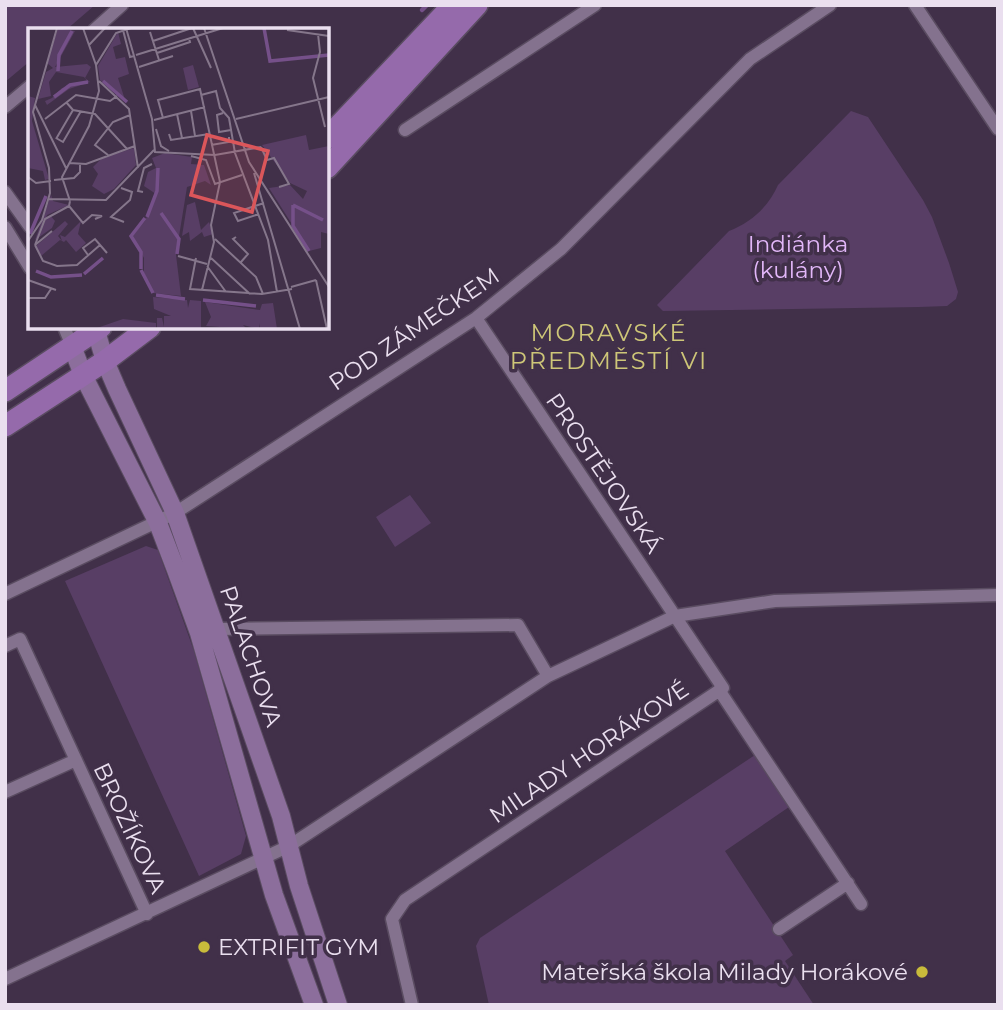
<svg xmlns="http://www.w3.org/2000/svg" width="1003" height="1010" font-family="Montserrat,sans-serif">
	<rect width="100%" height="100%" fill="#413049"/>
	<!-- green -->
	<path fill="#583e65" d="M 5,5 L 95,5 L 66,30 L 30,30 L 30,61 L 5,82 Z
		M 851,111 L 868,117 L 923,200 L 932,217 L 949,263 L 958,292 L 956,299 L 947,306 L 919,307 L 663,311 L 657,305 L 729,231 C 751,223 769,206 778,185 Z
		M 410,495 L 431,523 L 395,547 L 376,517 Z
		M 146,546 L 158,550 L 194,651 L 246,836 L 241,854 L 199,876 L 65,581 Z
		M 755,755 L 789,807 L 725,851 L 793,955 L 785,961 L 814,1005 L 489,1005 L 476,946 L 480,938 Z"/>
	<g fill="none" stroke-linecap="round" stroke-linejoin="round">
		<!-- stream -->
		<path stroke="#755089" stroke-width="4.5" d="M 422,10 L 427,5"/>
		<!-- street casing -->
		<g stroke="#5a4c61" stroke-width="15">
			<path id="street" d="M 915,5 L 998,129
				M 94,30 L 122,5
				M 5,107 L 30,86
				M 405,130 L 595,5
				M 5,192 L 30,227
				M 5,227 L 30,268
				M 64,327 L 72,346
				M 5,594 L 175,513 L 476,318 L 561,249 L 750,59 L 830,5
				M 215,629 L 518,625 L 548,676
				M 5,646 L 20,639 L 147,914
				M 719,690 L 861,904
				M 5,792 L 76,760
				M 779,929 L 848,883
				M 5,979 L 289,846 L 548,676 L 675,616 L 775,601 L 998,595
				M 412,1005 L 392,919 L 405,900 L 723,688 L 476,318"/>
		</g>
		<!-- secondary casing -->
		<g stroke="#5a4c61" stroke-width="20">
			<path id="secondary" d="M 96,331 L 105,361 L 117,389 L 175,513 L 281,816 L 299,886 L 338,1005
				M 72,346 L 83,375 L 158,523 L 176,570 L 199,633 L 274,895 L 314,1005"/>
		</g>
		<!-- primary casing -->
		<g stroke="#5a4c61" stroke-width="24">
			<path id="primary" d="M 327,138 L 453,5
				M 327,168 L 477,5
				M 5,391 L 101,327
				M 5,426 L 105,361 L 150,327"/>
		</g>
		<!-- street -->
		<use href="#street" stroke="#84728e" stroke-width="12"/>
		<!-- secondary -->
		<use href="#secondary" stroke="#8c6e9c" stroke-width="18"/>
		<!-- primary -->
		<use href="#primary" stroke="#956aab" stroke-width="21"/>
	</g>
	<!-- markers -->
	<g fill="#c8bb3b" stroke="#413049" stroke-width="2.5">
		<circle cx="204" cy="947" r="7"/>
		<circle cx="922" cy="972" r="7"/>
	</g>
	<g text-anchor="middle" stroke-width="7" stroke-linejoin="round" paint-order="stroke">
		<!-- park labels -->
		<g font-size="23" fill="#e2b7f9" stroke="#413049">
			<text x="798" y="252">Indiánka<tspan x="798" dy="26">(kulány)</tspan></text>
		</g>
		<!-- street labels -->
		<g font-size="23" fill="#eadfef" stroke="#413049">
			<text transform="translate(414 329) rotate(-34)" y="8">POD ZÁMEČKEM</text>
			<text transform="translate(604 473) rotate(56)" y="8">PROSTĚJOVSKÁ</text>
			<text transform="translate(251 656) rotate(71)" y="8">PALACHOVA</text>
			<text transform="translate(589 752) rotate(-34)" y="8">MILADY HORÁKOVÉ</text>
			<text transform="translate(130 828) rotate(65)" y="8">BROŽÍKOVA</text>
		</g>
		<!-- poi labels -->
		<g font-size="23" fill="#eadfef" stroke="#413049" text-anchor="start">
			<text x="218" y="955">EXTRIFIT GYM</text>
			<text x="908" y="980" text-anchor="end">Mateřská škola Milady Horákové</text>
		</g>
		<!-- neighbourhood labels -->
		<g font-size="24" letter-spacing="2" fill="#cec678" stroke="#413049">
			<text x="609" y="341">MORAVSKÉ<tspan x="609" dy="28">PŘEDMĚSTÍ VI</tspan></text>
		</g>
	</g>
	<!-- overview -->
	<g transform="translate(28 28)">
		<rect width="301" height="301" fill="#413049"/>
		<path d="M 30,0 L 47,3 L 27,39 L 59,36 L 63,39 L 57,50 L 62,54 L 41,61 L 19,77 L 17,73 L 24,70 L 34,60 L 60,54 L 56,49 L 28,44 L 21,54 L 23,68 L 10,71 L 18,44 L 25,40 L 19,35 ZM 90,4 L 93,16 L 85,19 L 88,31 L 97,29 L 101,46 L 90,50 L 98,75 L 72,52 L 70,38 ZM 165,37 L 171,59 L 160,62 L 155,40 ZM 0,68 L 7,70 L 4,93 L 21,151 L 17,152 L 15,143 L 0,140 ZM 278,107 L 281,122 L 301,118 L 301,206 L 293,204 L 293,220 L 281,223 L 241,160 L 262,157 L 275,171 L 279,163 L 262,155 L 234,117 ZM 106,120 L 108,137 L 86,161 L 76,166 L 64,158 L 70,146 L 65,139 L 74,130 ZM 137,125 L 164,129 L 163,136 L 176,137 L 183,157 L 177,153 L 159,159 L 148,227 L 153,268 L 125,265 L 116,245 L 116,230 L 104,208 L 117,193 L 128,166 L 116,158 L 120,144 L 128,140 L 124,130 ZM 23,167 L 25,173 L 41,177 L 19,187 L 18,190 L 22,187 L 27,193 L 24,200 L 7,212 ZM 167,174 L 173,202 L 181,194 L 185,206 L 176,209 L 174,204 L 162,213 L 161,204 L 154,208 L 159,177 ZM 37,193 L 40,196 L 30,208 L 34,213 L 32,207 L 37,209 L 53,193 L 50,206 L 58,215 L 48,224 L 38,212 L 36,214 L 32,212 L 13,228 L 8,218 ZM 125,269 L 159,272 L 160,280 L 162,272 L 173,273 L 173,301 L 129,301 L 129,290 L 134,290 L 136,299 L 136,288 L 143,288 L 126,281 ZM 177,274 L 232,282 L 234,276 L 245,275 L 249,301 L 232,301 L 231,295 L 231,301 L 215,297 L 219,301 L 178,298 L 183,289 ZM 95,291 L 128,295 L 128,301 L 66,301 Z" fill="#583e65"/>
		<path fill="none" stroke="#755089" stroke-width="3.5" d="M 236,0 L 242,33 L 301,27M 30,43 L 31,27 L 44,3M 75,53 L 99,74M 26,69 L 42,57 L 60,54M 265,177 L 295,192M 265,177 L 265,198 L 281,223M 133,185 L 151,211 L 149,226M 119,189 L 129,163 L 130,140M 2,206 L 18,168M 113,241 L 113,224 L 103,208 L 117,190M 113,242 L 125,265M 8,243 L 23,249 L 54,247M 56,246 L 75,230M 128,267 L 157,271M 175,272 L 228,278"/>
		<path fill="none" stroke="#85768b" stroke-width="2" d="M 98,0 L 124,91 L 127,124 L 187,127 L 233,119M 165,0 L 183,40M 176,0 L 221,134 L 301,259M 95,2 L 102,29 L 106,28M 259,2 L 301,8M 122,4 L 131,32M 290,6 L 292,24 L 285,50 L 297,99M 125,13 L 164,0M 61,17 L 77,0M 129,25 L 162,14 L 161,10M 108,27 L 195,0M 68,37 L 88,5 L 103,0M 111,39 L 145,28M 71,53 L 101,81 L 110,140M 173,67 L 188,63 L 192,80 L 201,90 L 207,125 L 240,212 L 249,264M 38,74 L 45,82 L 67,86 L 99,121M 7,77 L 38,140M 163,83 L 167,108M 195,85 L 189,87 L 191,104 L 203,102M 149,86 L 154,110M 135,90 L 130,72 L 172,61 L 192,154 L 183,197 L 186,214 L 174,262M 17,91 L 48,67 L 82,73 L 89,68M 208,91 L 301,69M 126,92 L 177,79M 128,101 L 133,118 L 141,123M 141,106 L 143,112 L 181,106M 28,110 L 35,114 L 53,83M 28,111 L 45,82M 183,117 L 201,114 L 201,109M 233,119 L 239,132 L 246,130 L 261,156 L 251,159M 80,127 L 67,117 L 85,94 L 102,87M 163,128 L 178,132 L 187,156 L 214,147M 41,135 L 58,136 L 107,118M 226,145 L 272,301M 0,149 L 8,155 L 23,153M 26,152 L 46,150 L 52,144 L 52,137M 93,160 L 104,164 L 102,172 L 83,189 L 96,194M 115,164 L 110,163 L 116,140 L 124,136M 21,171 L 78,172 L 126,122M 42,173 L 34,149 L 61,98 L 71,63 L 68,37 L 55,0M 41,178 L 55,195 L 64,187 L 74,188 L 67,191M 231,186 L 210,193 L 206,185 L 236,175M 208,209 L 205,211 L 220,226 L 213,234M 187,211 L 228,249 L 235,266M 0,213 L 14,192 L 22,165 L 21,140 L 5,84 L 29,0M 7,217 L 15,233 L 29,238 L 49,237 L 72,217M 7,217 L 17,191 L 41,178 L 42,173M 7,217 L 24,203M 60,227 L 55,220 L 67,211 L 79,225M 150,228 L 179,236M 168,230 L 162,261 L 234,266 L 264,261M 183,230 L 222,266M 179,238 L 198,264M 0,252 L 28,262M 288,252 L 299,301M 263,259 L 288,252M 0,270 L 17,270 L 23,261"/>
		<path fill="#db565a" fill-opacity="0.15" stroke="#db565a" stroke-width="3.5" d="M 179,107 L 240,123 L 224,184 L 163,167 Z"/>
		<rect width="301" height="301" fill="none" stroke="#eadfef" stroke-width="3.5"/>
	</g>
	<!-- border -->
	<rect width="1003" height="1010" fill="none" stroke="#eadfef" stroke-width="14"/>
</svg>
